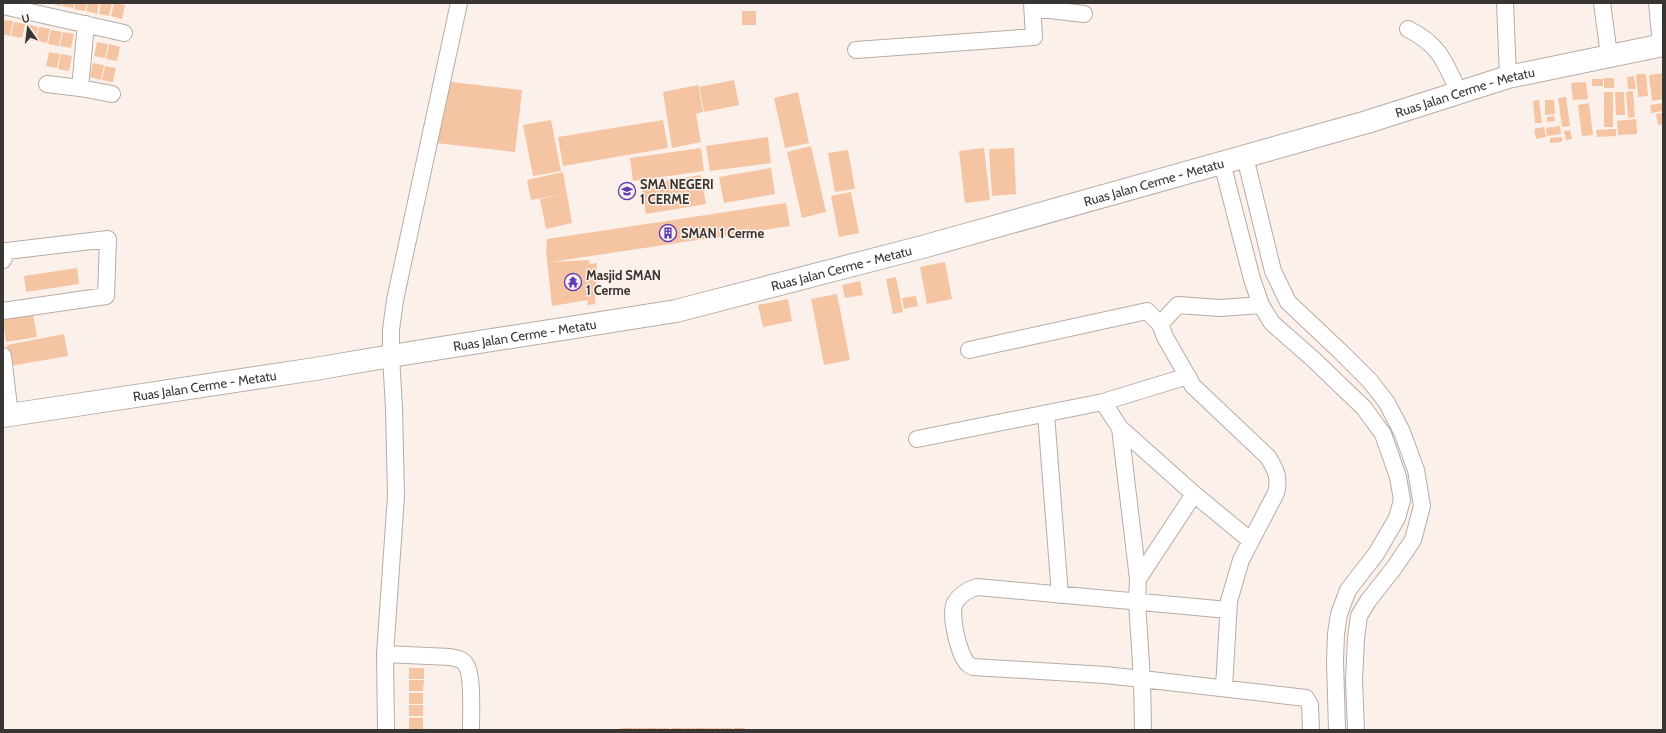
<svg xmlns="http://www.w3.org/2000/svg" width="1666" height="733" font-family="Cabin,sans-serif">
	<rect width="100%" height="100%" fill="#fcf1ea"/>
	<!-- building -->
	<path fill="#f5c4a2" d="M 50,3 L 61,3 L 61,6 Z
		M 63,3 L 74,3 L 73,8 L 62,6 Z
		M 75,3 L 87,3 L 85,11 L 74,9 Z
		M 88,3 L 99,3 L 97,14 L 86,11 Z
		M 101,3 L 112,3 L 109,16 L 99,14 Z
		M 114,3 L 125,5 L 122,19 L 111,16 Z
		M 742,11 L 756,11 L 756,25 L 742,25 Z
		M 3,20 L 13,21 L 10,36 L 3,34 Z
		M 14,22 L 25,24 L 22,38 L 11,36 Z
		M 27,24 L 38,27 L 35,41 L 24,39 Z
		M 39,27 L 50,29 L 47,43 L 36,41 Z
		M 51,30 L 62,32 L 59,46 L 48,44 Z
		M 63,32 L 74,34 L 71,48 L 60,46 Z
		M 97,42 L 108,44 L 105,58 L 94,56 Z
		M 109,44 L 120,47 L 117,61 L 106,59 Z
		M 49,52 L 60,54 L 57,68 L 46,66 Z
		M 61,54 L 72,56 L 69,71 L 58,69 Z
		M 93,63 L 104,65 L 101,80 L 90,77 Z
		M 105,66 L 116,68 L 113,82 L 102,80 Z
		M 1663,73 L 1663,99 L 1652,101 L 1649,75 Z
		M 1636,74 L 1646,74 L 1648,96 L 1638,97 Z
		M 1634,76 L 1636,89 L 1628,89 L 1627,77 Z
		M 1604,78 L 1614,78 L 1614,88 L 1604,88 Z
		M 1592,79 L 1603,79 L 1603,86 L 1592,86 Z
		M 734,80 L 739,105 L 704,112 L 699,87 Z
		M 443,81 L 522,90 L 515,152 L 436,143 Z
		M 1586,82 L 1588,99 L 1573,100 L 1571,83 Z
		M 698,85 L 703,112 L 696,114 L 701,142 L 672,148 L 663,92 Z
		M 1633,91 L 1635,117 L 1628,118 L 1626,92 Z
		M 798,92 L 809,143 L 785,148 L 774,98 Z
		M 1604,92 L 1613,92 L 1613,127 L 1604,127 Z
		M 1615,92 L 1624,92 L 1625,115 L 1616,115 Z
		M 1566,97 L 1570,126 L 1562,127 L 1558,98 Z
		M 1539,100 L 1542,123 L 1535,123 L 1533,101 Z
		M 1545,100 L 1554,100 L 1555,114 L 1545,115 Z
		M 1589,103 L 1593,135 L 1582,136 L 1578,105 Z
		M 1663,103 L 1663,111 L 1651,113 L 1650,105 Z
		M 1663,113 L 1663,124 L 1658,125 L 1656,114 Z
		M 1554,116 L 1555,121 L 1547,122 L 1547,117 Z
		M 1636,119 L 1637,134 L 1618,135 L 1617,121 Z
		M 551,120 L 561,171 L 533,176 L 523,125 Z
		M 663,120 L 668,148 L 563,166 L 558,137 Z
		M 1560,126 L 1561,134 L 1547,136 L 1546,128 Z
		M 1544,127 L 1546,137 L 1536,139 L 1534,129 Z
		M 1616,129 L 1616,136 L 1597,137 L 1596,130 Z
		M 1570,130 L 1572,139 L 1566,140 L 1564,131 Z
		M 768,137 L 771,163 L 710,171 L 706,146 Z
		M 1562,137 L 1562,142 L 1550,143 L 1550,138 Z
		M 811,146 L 826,212 L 802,218 L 787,152 Z
		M 701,148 L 704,171 L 633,181 L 630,158 Z
		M 984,148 L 990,200 L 965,203 L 959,151 Z
		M 1014,148 L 1016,194 L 992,196 L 989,149 Z
		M 848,150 L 855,189 L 835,192 L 828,153 Z
		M 771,168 L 775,194 L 724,203 L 719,177 Z
		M 563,172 L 572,223 L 546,229 L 540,199 L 561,194 L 531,200 L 527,180 Z
		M 701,175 L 706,204 L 646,214 L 641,185 Z
		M 851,192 L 859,233 L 839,237 L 831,196 Z
		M 786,203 L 790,226 L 551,262 L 589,260 L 590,264 L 597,263 L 595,304 L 587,305 L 588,300 L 552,306 L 546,251 L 547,239 Z
		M 945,262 L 952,299 L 927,304 L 920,267 Z
		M 77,268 L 79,284 L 26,292 L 24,276 Z
		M 896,277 L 903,312 L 893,314 L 886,279 Z
		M 860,281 L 863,295 L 845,298 L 842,285 Z
		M 837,294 L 850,360 L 824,365 L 811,299 Z
		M 916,296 L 918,306 L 904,309 L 902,298 Z
		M 788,299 L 792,321 L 763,327 L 758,305 Z
		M 33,314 L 37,337 L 6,342 L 3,320 Z
		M 64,334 L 68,356 L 10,366 L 7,345 Z
		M 409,668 L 424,668 L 424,679 L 409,679 Z
		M 409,680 L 424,680 L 423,691 L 409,691 Z
		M 409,693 L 423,693 L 423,704 L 409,704 Z
		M 409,705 L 423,705 L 423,716 L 409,716 Z
		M 409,718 L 423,718 L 423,729 L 409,729 Z
		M 621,728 L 632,728 L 632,730 L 621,730 Z
		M 633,728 L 644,728 L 644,730 L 633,730 Z
		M 645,728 L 657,728 L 657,730 L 645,730 Z
		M 658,728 L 669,728 L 669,730 L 658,730 Z
		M 671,728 L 682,728 L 682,730 L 671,730 Z
		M 683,728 L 695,728 L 695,730 L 683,730 Z
		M 696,728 L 707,728 L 707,730 L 696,730 Z
		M 708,728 L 719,728 L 720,730 L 708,730 Z
		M 721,728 L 732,728 L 732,730 L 721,730 Z
		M 734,728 L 745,728 L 745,730 L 734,730 Z"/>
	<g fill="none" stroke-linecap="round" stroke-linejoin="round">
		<!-- street casing -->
		<g stroke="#b7aca5" stroke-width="18">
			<path id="street" d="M 1505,3 L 1508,77
				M 1602,3 L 1609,55
				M 1657,3 L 1661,45
				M 3,6 L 124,33
				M 1033,8 L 1084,14
				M 1408,29 C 1440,45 1445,62 1459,93
				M 856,50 L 1034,37 L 1032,3
				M 47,84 L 80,88 L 86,24
				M 80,88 L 112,94
				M 1245,157 L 1273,271 L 1288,302 L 1342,353 L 1370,381 L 1387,403 L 1402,432 L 1416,470 L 1422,506 L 1413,540 L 1394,568 L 1368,601 L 1359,616 L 1356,638 L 1354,680 L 1356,730
				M 1222,163 L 1252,279 L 1261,305 L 1272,323 L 1313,359 L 1364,408 L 1383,434 L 1398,477 L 1402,500 L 1397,518 L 1376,554 L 1348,590 L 1339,614 L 1336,634 L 1335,661 L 1337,730
				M 3,260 L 7,251 L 108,239 L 106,296 L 3,311
				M 969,350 L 1147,311 L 1160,324
				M 3,356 L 10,415
				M 1188,376 L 1103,402 L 1120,428 L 1138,579 L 1137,602 L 1142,679 L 1105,675 L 973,667 C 972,666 970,666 968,664 C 959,656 949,614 955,603 C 960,594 967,590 977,587 L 1228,610
				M 1046,414 L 1060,595
				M 1120,428 L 1194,494 L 1251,541
				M 917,439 L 1103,402
				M 1138,579 L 1194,494
				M 385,654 L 450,657 C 456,658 463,659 466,665 C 473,674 471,717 471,730
				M 1224,688 L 1229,601 L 1241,560 L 1276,493 C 1280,478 1276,470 1268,457 L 1193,386 L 1165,337 L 1160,324 L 1178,305 L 1220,308 L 1261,305
				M 386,730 L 385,654 L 396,496 L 394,408 L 391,356 L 391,330 L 395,300 L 459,3
				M 1143,730 L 1142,679 L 1306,698 L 1310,705 L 1311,730"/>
		</g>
		<!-- secondary casing -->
		<g stroke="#b7aca5" stroke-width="24">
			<g id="secondary">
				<path id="s1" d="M 3,416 L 315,369 L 391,356 L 676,311 L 926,246 L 1367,122 L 1508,77 L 1663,45"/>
			</g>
		</g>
		<!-- street -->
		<use href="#street" stroke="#fff" stroke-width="16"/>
		<!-- secondary -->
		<use href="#secondary" stroke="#fff" stroke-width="22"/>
	</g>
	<!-- icons -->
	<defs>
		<g id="school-ring" transform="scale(0.9)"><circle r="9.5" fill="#fcf1ea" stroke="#603bb3" stroke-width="1.5"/><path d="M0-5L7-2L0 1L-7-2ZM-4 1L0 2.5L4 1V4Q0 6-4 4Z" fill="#603bb3"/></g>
		<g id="building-ring" transform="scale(0.9)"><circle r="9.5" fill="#fcf1ea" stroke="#603bb3" stroke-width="1.5"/><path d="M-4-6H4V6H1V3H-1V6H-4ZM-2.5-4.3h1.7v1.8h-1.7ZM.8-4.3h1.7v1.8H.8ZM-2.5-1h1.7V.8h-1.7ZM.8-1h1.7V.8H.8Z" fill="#603bb3"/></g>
		<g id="temple-ring" transform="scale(0.9)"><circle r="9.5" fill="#fcf1ea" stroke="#603bb3" stroke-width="1.5"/><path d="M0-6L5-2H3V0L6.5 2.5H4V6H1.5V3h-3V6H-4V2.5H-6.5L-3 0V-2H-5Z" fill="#603bb3"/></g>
	</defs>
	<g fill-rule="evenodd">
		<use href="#school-ring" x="627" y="191"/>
		<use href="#building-ring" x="668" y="233"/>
		<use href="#temple-ring" x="573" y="282"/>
	</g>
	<g text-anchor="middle" stroke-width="3" stroke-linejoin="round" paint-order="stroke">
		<!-- street labels -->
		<g font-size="13" fill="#393532" stroke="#fcf1ea">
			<text dy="5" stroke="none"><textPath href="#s1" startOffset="1500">Ruas Jalan Cerme - Metatu</textPath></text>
			<text dy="5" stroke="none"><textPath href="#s1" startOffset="1176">Ruas Jalan Cerme - Metatu</textPath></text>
			<text dy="5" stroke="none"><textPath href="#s1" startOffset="852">Ruas Jalan Cerme - Metatu</textPath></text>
			<text dy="5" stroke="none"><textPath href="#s1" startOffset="528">Ruas Jalan Cerme - Metatu</textPath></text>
			<text dy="5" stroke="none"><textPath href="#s1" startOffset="204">Ruas Jalan Cerme - Metatu</textPath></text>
		</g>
		<!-- poi labels -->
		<g font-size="13" font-weight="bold" fill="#393532" stroke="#fcf1ea" text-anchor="start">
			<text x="640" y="189">SMA NEGERI<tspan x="640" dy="15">1 CERME</tspan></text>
			<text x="681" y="238">SMAN 1 Cerme</text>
			<text x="586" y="280">Masjid SMAN<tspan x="586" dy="15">1 Cerme</tspan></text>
		</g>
	</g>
	<!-- border -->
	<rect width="1666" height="733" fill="none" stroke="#393532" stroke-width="8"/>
	<!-- north arrow -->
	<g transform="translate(28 28) rotate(346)" stroke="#fcf1ea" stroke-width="3" paint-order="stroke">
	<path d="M0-3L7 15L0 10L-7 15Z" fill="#393532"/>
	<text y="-6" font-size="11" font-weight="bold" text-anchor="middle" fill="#393532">U</text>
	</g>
</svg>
